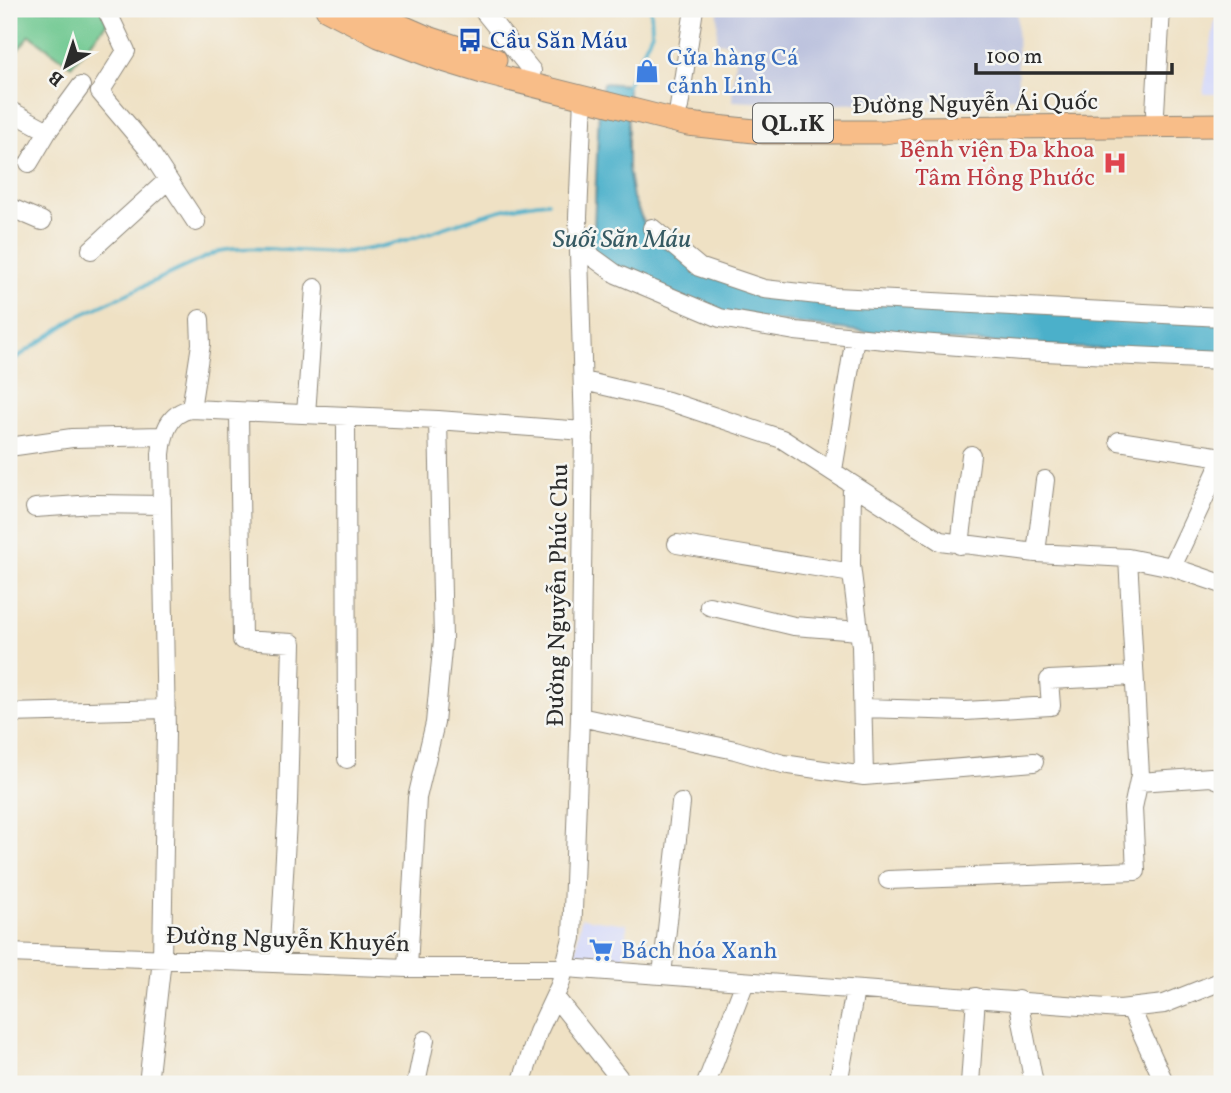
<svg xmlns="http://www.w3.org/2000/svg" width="1231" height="1093" font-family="Vollkorn,serif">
	<rect width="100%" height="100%" fill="#f6f6f2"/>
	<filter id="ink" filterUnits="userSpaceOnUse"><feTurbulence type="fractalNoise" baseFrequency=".0143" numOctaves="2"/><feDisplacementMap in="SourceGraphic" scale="14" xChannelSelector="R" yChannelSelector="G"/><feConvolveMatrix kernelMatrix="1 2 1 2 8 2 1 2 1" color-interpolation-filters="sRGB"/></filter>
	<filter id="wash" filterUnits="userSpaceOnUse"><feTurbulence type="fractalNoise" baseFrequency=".00686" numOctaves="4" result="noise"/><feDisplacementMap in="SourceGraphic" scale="28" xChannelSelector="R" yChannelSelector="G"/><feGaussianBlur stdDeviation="1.57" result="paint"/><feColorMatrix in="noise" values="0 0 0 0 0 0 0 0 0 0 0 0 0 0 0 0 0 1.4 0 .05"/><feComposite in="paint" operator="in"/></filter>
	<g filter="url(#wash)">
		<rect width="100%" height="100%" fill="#efe1c4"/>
		<!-- built -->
		<path fill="#d4d8f9" d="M 1215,20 L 1222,22 L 1222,94 L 1203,94 Z
			M 581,918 L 627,924 L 624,967 L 574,963 Z"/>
		<!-- industrial -->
		<path fill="#bdc3de" d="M 718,9 L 1017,9 L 1018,98 L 811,105 L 732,101 L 736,44 L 717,42 Z"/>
		<!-- green -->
		<path fill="#6ec890" stroke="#4c7a5e" stroke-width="2" d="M 10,9 L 102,9 L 107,23 L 71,66 L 30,35 L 17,51 L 9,46 Z"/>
		<!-- water -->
		<path fill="#4bb0ca" stroke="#3b6e7a" stroke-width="2" d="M 603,83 L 628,85 L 628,168 L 633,198 L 647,230 L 763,293 L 1222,321 L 1222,356 L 920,339 L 722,314 L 619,271 L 593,251 L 599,108 Z"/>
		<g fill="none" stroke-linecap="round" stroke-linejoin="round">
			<!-- stream -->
			<path stroke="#4bb0ca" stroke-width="3.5" d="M 626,88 L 652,32 L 651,9
				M 9,363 L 77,317 L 219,251 C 267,243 315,258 363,250 C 426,240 484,207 548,202"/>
		</g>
	</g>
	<g filter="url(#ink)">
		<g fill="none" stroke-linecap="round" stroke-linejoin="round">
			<!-- minor casing -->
			<g stroke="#8d8678" stroke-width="20">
				<path id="minor" d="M 106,9 L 126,51 L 100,92 L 148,149 L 196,222
					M 482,9 L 532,71
					M 679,107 L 694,9
					M 9,110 L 48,131 L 29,163
					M 1155,112 L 1161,9
					M 48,131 L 81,86
					M 9,207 L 42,221
					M 652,228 L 699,267 L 764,289 L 836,297 L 1222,317
					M 580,248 L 616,274 L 720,318 L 795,331 L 895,341 L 1022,351 L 1222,360
					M 91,250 L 168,180
					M 584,381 L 668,401 L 782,439 L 940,541 L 1036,553 L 1128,558 L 1172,567 L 1222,584
					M 191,409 L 201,344 L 200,319
					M 239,413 L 242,640 L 292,643 L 288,803 L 279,963
					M 306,414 L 315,288
					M 346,417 L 347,759
					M 1119,441 L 1222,457
					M 9,447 L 72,438 L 163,436
					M 833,470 L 855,337
					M 852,484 L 851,565 L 861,646 L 864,776
					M 35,508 L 94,504 L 162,505
					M 677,544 L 852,573
					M 960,545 L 971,455
					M 1036,553 L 1045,480
					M 1172,567 L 1222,460
					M 709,606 L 794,626 L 859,631
					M 863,708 L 965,711 L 1051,706 L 1049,680 L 1134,676
					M 9,713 L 166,709
					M 580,717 L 735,750 L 783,764 L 864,776 L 1034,762
					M 1139,782 L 1211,777 L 1222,781
					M 888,880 L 1136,871 L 1133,808 L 1140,775 L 1128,558
					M 9,953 L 408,968 L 566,968 L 1120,1009 L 1164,1004 L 1222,981
					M 408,968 L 417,798 L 435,723 L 443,639 L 438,420
					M 662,975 L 681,803
					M 555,997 L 624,1084
					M 1018,1000 L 1034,1084
					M 1131,1009 L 1165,1084
					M 148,1084 L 162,959 L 166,731 L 161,454 C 163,434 168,413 191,409 L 438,420 L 584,431
					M 416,1084 L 425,1040
					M 521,1084 L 538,1032 L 560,985 L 572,938 L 580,717 L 584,431 L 578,217 L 583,97
					M 706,1084 L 745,982
					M 838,1084 L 855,990
					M 970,1084 L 976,997"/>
			</g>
			<!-- major casing -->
			<g stroke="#8d8678" stroke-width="25">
				<path id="major" d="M 327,9 L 379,36 L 440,59 L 489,74 L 688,124 L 764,132 L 884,132 L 912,128 L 1222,125
					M 361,9 L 428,38 L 495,60"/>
			</g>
			<!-- minor -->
			<use href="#minor" stroke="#fff" stroke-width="18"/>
			<!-- major -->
			<use href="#major" stroke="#f8bd88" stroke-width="23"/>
		</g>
	</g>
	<!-- icons -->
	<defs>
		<g id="bus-bare" transform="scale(1.89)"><path d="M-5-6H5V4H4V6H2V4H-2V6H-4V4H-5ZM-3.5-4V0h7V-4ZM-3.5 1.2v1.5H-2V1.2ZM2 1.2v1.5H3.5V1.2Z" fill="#1a4fb4" stroke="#f6f6f2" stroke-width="2.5" paint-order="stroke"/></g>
		<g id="shop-bare" transform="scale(1.89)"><path d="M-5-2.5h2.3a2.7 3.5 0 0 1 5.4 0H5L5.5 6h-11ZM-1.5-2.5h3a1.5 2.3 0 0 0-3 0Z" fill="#3f7fe0" stroke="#f6f6f2" stroke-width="2.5" paint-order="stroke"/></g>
		<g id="hospital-bare" transform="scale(1.89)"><path d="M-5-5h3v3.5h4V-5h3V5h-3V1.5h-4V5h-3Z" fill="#e0444e" stroke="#f6f6f2" stroke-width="2.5" paint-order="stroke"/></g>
		<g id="supermarket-bare" transform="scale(1.89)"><path d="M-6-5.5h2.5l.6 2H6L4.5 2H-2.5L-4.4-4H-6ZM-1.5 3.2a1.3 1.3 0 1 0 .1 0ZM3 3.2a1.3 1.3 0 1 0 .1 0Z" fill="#3f7fe0" stroke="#f6f6f2" stroke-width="2.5" paint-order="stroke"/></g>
	</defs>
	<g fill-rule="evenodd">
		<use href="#bus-bare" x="470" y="40"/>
		<use href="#shop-bare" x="647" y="71"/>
		<use href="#hospital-bare" x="1115" y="163"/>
		<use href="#supermarket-bare" x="601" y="950"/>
	</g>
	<g text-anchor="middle" stroke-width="5" stroke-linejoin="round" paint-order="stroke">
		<!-- shield labels -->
		<rect fill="#f6f6f2" stroke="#686867" stroke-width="2" x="753" y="103.5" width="80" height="39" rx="5"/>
		<g font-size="23" font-weight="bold" fill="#2b2b2b">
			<text x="793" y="131">QL.1K</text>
		</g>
		<!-- transit labels -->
		<g font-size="24" fill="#164399" stroke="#f6f6f2" text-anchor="start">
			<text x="490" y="48">Cầu Săn Máu</text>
		</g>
		<!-- shop labels -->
		<g font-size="24" fill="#366cbe" stroke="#f6f6f2" text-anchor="start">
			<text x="667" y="65">Cửa hàng Cá<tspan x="667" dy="28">cảnh Linh</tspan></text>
			<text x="621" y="958">Bách hóa Xanh</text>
		</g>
		<!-- street labels -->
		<g font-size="24" fill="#2b2b2b" stroke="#f6f6f2">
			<text transform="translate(975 103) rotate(-1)" y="8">Đường Nguyễn Ái Quốc</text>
			<text transform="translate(557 595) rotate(-89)" y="8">Đường Nguyễn Phúc Chu</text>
			<text transform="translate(288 939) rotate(2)" y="8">Đường Nguyễn Khuyến</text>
		</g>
		<!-- health labels -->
		<g font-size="24" fill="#be3a42" stroke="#f6f6f2" text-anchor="end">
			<text x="1095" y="157">Bệnh viện Đa khoa<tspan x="1095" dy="28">Tâm Hồng Phước</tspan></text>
		</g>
		<!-- water labels -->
		<g font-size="26" font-style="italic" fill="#365a63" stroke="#f6f6f2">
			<text x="622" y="247">Suối Săn Máu</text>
		</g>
	</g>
	<!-- margin -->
	<rect width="1231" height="1093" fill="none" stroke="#f6f6f2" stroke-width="35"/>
	<!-- north arrow -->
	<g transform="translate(66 66) rotate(219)" stroke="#f6f6f2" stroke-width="5" paint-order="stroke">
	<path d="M0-5L12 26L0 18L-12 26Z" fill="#2b2b2b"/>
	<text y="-10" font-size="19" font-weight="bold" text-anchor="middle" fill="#2b2b2b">B</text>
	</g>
	<!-- scale -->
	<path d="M976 63v10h196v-10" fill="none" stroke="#2b2b2b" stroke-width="3.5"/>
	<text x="986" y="63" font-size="21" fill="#2b2b2b" stroke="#f6f6f2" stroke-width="5" paint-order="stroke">100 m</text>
</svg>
